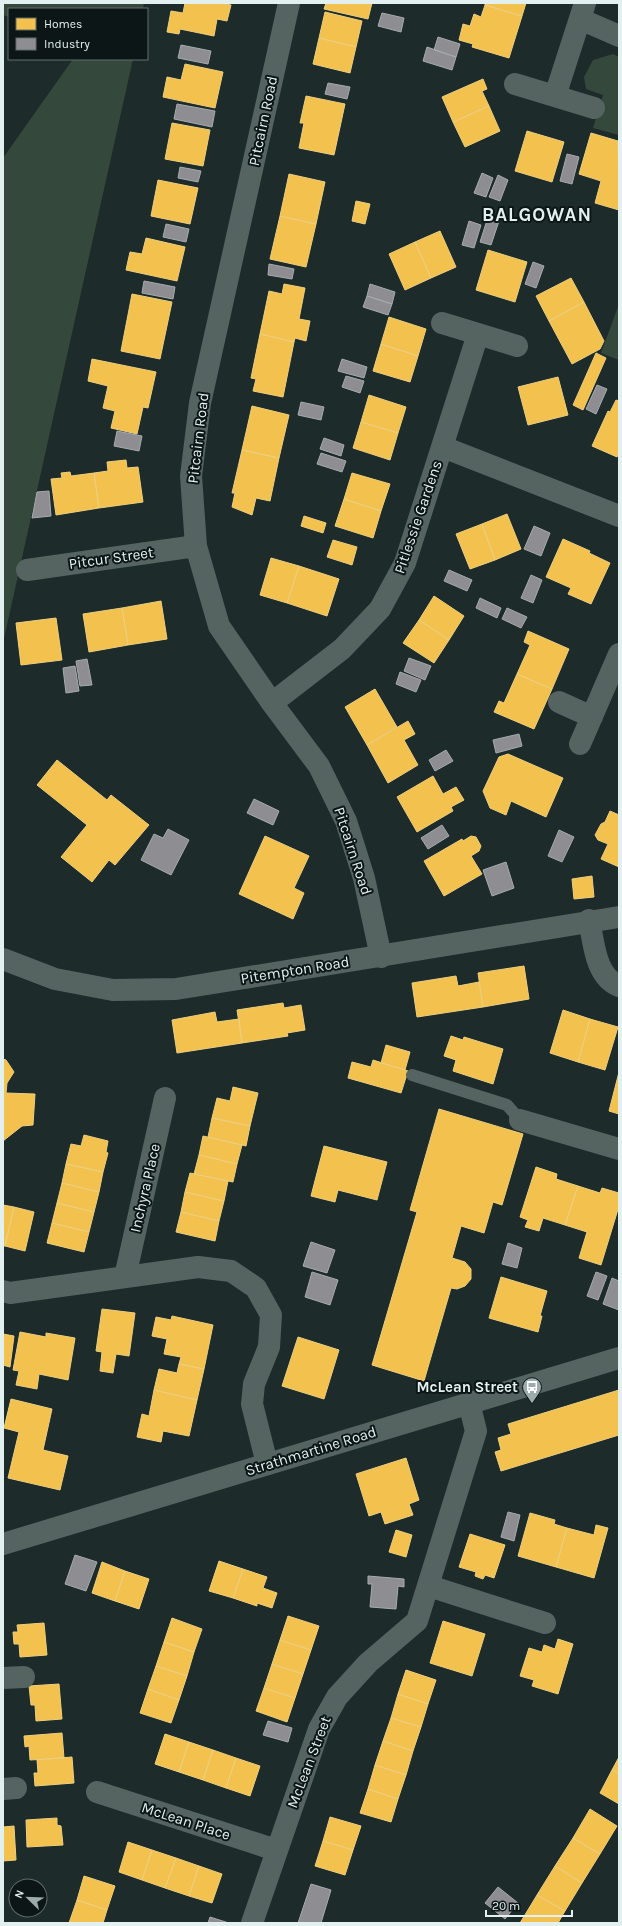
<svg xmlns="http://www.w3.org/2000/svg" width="622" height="1926" font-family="Karla,sans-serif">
	<rect width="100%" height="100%" fill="#1e2b2b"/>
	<!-- green -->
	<path fill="#34483b" d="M 3,3 L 144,3 L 143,9 L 9,9 L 9,17 L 3,15 Z
		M 613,54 L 619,57 L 619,135 L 593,128 L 603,95 L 586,89 L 584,77 L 593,60 Z
		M 73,59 L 133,59 L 3,643 L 3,158 Z
		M 619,304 L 619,360 L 601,353 Z"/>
	<!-- homes -->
	<path fill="#f2c14e" stroke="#edcf7f" d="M 185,3 L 220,3 L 231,5 L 227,21 L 217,19 L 214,36 L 180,29 L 179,34 L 167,32 L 171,11 L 183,13 Z
		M 326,3 L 372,3 L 368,19 L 324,9 Z
		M 485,3 L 526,3 L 522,16 L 485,5 Z
		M 485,5 L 522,16 L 509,58 L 472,47 L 473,44 L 459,40 L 463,24 L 470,26 L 474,14 L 481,17 Z
		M 325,12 L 362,21 L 356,47 L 319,38 Z
		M 319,38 L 356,47 L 350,73 L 313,64 Z
		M 185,64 L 223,72 L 215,108 L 163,97 L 167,77 L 181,80 Z
		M 483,79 L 487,89 L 482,91 L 489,106 L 453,122 L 442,97 Z
		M 306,96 L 345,104 L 334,155 L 299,148 L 304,123 L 300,123 Z
		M 489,106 L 500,131 L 465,147 L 453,122 Z
		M 172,123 L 210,130 L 203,166 L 165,159 Z
		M 527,131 L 564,142 L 552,182 L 515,171 Z
		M 591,133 L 618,141 L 619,210 L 595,203 L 601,181 L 579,174 Z
		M 289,174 L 325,182 L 316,224 L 280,216 Z
		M 158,180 L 198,188 L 190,224 L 151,216 Z
		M 356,201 L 370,204 L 365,224 L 352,221 Z
		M 280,216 L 316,224 L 306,267 L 270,259 Z
		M 440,231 L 456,267 L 431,278 L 415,242 Z
		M 146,238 L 185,247 L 177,281 L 126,270 L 130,252 L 142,254 Z
		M 415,242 L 431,278 L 405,290 L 389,254 Z
		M 488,250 L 527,262 L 515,302 L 476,290 Z
		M 571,278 L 584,302 L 549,321 L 536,296 Z
		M 284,284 L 305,288 L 299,319 L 310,321 L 306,341 L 295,338 L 294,342 L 260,334 L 269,291 L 282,294 Z
		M 132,294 L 172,302 L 160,359 L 121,351 Z
		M 584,302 L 604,341 L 600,349 L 572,364 L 549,321 Z
		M 389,317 L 426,329 L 418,356 L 381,344 Z
		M 260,334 L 294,342 L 283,397 L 253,391 L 256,379 L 251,378 Z
		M 381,344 L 418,356 L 410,382 L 373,371 Z
		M 596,353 L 606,358 L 583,410 L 573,405 Z
		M 92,359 L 156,372 L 148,408 L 143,407 L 137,434 L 111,428 L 115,411 L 103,408 L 108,386 L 88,381 Z
		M 558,377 L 568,415 L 528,425 L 518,387 Z
		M 369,395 L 406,407 L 398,433 L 361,422 Z
		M 616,400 L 619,401 L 619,453 L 617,457 L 592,446 L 608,411 L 610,412 Z
		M 252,406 L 289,415 L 279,458 L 242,450 Z
		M 361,422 L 398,433 L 390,460 L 353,448 Z
		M 242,450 L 279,458 L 270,501 L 256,498 L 252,515 L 232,507 L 235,493 L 232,493 Z
		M 126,460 L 127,468 L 138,467 L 143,502 L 99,508 L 94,473 L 108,471 L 107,462 Z
		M 70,472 L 71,476 L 94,473 L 99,508 L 56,515 L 51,479 L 62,478 L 61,473 Z
		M 352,473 L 390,484 L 381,511 L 344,499 Z
		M 344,499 L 381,511 L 373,538 L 335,526 Z
		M 507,514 L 521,549 L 495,560 L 482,524 Z
		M 304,516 L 326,523 L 323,533 L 301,526 Z
		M 482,524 L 495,560 L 470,569 L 456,534 Z
		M 563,539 L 590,551 L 589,553 L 610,563 L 591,604 L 568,594 L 571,588 L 546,577 Z
		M 333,540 L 357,547 L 352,565 L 327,557 Z
		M 271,558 L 299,566 L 287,603 L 260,595 Z
		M 299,566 L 339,579 L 327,616 L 287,603 Z
		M 434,596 L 464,616 L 449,640 L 419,620 Z
		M 161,601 L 167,639 L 128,645 L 122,608 Z
		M 122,608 L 128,645 L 89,652 L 83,614 Z
		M 56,618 L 62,660 L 21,665 L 16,623 Z
		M 419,620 L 449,640 L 434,663 L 403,643 Z
		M 528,631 L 569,649 L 552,689 L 517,674 L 530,645 L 524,642 Z
		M 517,674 L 552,689 L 534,729 L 494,712 L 499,701 L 504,703 Z
		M 375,689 L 397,727 L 367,745 L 345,707 Z
		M 408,721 L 415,734 L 404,740 L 418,765 L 388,783 L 367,745 Z
		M 508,754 L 563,778 L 546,817 L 511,801 L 506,815 L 490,808 L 483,791 L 499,757 Z
		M 57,760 L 107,800 L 111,795 L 149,825 L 115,865 L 109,860 L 92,882 L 61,857 L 87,825 L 37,785 Z
		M 433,776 L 443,794 L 456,787 L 464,800 L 451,807 L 453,811 L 417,832 L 397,797 Z
		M 610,811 L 619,815 L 619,867 L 601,859 L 608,844 L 598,840 L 595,835 L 601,824 L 605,822 Z
		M 265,836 L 309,856 L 294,888 L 304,893 L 293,919 L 239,894 Z
		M 471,836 L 476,837 L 481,846 L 479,851 L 471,856 L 482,874 L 444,896 L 424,861 L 462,839 L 463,841 Z
		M 592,876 L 594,897 L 574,899 L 572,879 Z
		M 524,966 L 529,999 L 483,1007 L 478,973 Z
		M 456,976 L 458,986 L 479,982 L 483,1007 L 417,1017 L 412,983 Z
		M 283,1003 L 284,1008 L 301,1005 L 305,1030 L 287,1033 L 288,1036 L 242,1043 L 237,1010 Z
		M 563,1010 L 590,1019 L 578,1062 L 550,1053 Z
		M 215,1012 L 217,1022 L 239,1019 L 242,1043 L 177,1053 L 172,1020 Z
		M 590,1019 L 618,1027 L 605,1070 L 578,1062 Z
		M 451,1036 L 463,1040 L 464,1037 L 503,1049 L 493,1084 L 453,1071 L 456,1060 L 444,1056 Z
		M 386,1045 L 410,1052 L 405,1070 L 381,1063 Z
		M 3,1059 L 6,1060 L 14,1072 L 7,1083 L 6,1093 L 35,1094 L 33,1125 L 22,1126 L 3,1141 Z
		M 373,1060 L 408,1071 L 401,1093 L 348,1078 L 352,1062 L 371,1067 Z
		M 619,1072 L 619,1114 L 609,1111 Z
		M 233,1087 L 258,1093 L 250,1126 L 212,1118 L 217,1098 L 230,1101 Z
		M 439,1109 L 523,1134 L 502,1205 L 493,1202 L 484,1233 L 461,1226 L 452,1258 L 465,1262 L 471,1269 L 471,1279 L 465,1286 L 457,1289 L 451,1288 L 424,1381 L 372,1365 L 417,1212 L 410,1210 Z
		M 212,1118 L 250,1126 L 246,1146 L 208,1137 Z
		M 84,1135 L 108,1141 L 106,1152 L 108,1153 L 103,1172 L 66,1164 L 71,1144 L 81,1146 Z
		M 203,1136 L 242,1145 L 237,1164 L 199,1155 Z
		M 324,1146 L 387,1162 L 377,1200 L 338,1190 L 335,1202 L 311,1196 Z
		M 199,1155 L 237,1164 L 233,1182 L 194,1174 Z
		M 66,1164 L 103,1172 L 99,1192 L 62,1183 Z
		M 536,1167 L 557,1174 L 556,1179 L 578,1186 L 565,1225 L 543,1218 L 539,1231 L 525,1227 L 528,1220 L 520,1217 Z
		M 190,1173 L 228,1181 L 224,1201 L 185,1192 Z
		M 62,1183 L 99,1192 L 94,1212 L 57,1203 Z
		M 578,1186 L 600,1193 L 602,1188 L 619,1193 L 619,1206 L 601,1265 L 579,1258 L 587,1232 L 565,1225 Z
		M 185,1192 L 224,1201 L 219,1221 L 181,1212 Z
		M 57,1203 L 94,1212 L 89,1232 L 52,1223 Z
		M 3,1205 L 14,1207 L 5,1246 L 3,1246 Z
		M 14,1207 L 34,1212 L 25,1251 L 5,1246 Z
		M 181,1212 L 219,1221 L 215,1241 L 176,1232 Z
		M 52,1223 L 89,1232 L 84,1252 L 47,1243 Z
		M 501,1277 L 547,1291 L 540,1316 L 542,1316 L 538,1332 L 489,1318 Z
		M 102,1309 L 135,1313 L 129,1356 L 116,1354 L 113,1373 L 100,1371 L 102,1352 L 96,1351 Z
		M 172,1316 L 213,1325 L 204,1369 L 179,1364 L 181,1357 L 164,1354 L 167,1339 L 152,1336 L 156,1317 L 171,1320 Z
		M 20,1332 L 46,1337 L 46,1333 L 75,1338 L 68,1380 L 39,1374 L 37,1389 L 16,1385 L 19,1371 L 13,1370 Z
		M 3,1334 L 14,1336 L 10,1367 L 3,1365 Z
		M 298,1337 L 339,1350 L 324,1399 L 282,1386 Z
		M 179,1364 L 204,1369 L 197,1400 L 154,1390 L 159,1369 L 177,1373 Z
		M 154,1390 L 197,1400 L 189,1436 L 163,1431 L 161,1442 L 137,1437 L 142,1414 L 149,1416 Z
		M 619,1390 L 619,1435 L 501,1471 L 495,1452 L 501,1450 L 498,1438 L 511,1434 L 508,1424 Z
		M 11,1399 L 52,1409 L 43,1450 L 68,1456 L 60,1490 L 8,1478 L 19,1432 L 4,1428 Z
		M 406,1458 L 419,1500 L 409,1504 L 413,1515 L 385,1524 L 381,1512 L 369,1516 L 356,1474 Z
		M 530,1513 L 555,1520 L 554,1524 L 567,1528 L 556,1567 L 518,1556 Z
		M 596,1525 L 608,1528 L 594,1578 L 556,1567 L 567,1528 L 594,1535 Z
		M 396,1530 L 412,1535 L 406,1557 L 389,1552 Z
		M 470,1534 L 505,1545 L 494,1578 L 485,1575 L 483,1579 L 475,1576 L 476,1572 L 459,1567 Z
		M 219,1561 L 243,1569 L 233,1598 L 209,1591 Z
		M 102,1562 L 125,1571 L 115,1601 L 92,1593 Z
		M 243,1569 L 267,1577 L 263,1588 L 277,1593 L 272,1608 L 257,1603 L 257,1606 L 233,1598 Z
		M 125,1571 L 149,1579 L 139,1609 L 115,1601 Z
		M 288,1616 L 319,1626 L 311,1650 L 280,1640 Z
		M 172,1618 L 202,1629 L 194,1652 L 164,1642 Z
		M 443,1621 L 485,1634 L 472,1676 L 430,1663 Z
		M 44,1623 L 47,1655 L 20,1657 L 19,1644 L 14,1644 L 13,1632 L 18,1632 L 17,1625 Z
		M 558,1639 L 573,1644 L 558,1694 L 532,1686 L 534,1680 L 520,1676 L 529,1648 L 542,1652 L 544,1645 L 555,1649 Z
		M 280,1640 L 311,1650 L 303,1674 L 272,1664 Z
		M 164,1642 L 194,1652 L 187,1676 L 156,1666 Z
		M 272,1664 L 303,1674 L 295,1698 L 264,1688 Z
		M 156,1666 L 187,1676 L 179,1700 L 148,1689 Z
		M 406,1670 L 436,1680 L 428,1704 L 398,1694 Z
		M 59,1684 L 62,1719 L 36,1721 L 35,1705 L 31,1705 L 29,1686 Z
		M 264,1688 L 295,1698 L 287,1722 L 256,1711 Z
		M 148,1689 L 179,1700 L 171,1723 L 140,1713 Z
		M 398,1694 L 428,1704 L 421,1727 L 391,1718 Z
		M 391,1718 L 421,1727 L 413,1751 L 383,1741 Z
		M 62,1733 L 64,1758 L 30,1760 L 29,1746 L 25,1747 L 24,1736 Z
		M 165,1734 L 189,1742 L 179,1772 L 155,1764 Z
		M 383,1741 L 413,1751 L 406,1775 L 375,1765 Z
		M 189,1742 L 213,1750 L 203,1780 L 179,1772 Z
		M 213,1750 L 236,1758 L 226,1788 L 203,1780 Z
		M 72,1757 L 74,1783 L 35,1786 L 34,1773 L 38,1773 L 37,1760 Z
		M 619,1757 L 619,1774 L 612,1770 Z
		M 236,1758 L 260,1766 L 250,1796 L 226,1788 Z
		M 375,1765 L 406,1775 L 398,1799 L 368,1789 Z
		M 612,1770 L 619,1774 L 619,1804 L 600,1793 Z
		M 368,1789 L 398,1799 L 391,1822 L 360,1813 Z
		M 590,1809 L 617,1826 L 600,1854 L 573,1838 Z
		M 330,1817 L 361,1826 L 353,1850 L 323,1841 Z
		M 57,1818 L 57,1825 L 61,1826 L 63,1845 L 27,1847 L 26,1820 Z
		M 14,1826 L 16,1860 L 3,1861 L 3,1827 Z
		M 573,1838 L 600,1854 L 582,1883 L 555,1866 Z
		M 323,1841 L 353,1850 L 345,1875 L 315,1866 Z
		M 128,1842 L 152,1850 L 142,1880 L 119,1872 Z
		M 152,1850 L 176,1858 L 165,1888 L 142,1880 Z
		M 176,1858 L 199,1866 L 189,1896 L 165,1888 Z
		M 199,1866 L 222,1874 L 212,1903 L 189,1896 Z
		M 555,1866 L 582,1883 L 565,1911 L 537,1895 Z
		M 84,1876 L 115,1886 L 107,1910 L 77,1900 Z
		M 537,1895 L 565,1911 L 558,1923 L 520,1923 Z
		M 77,1900 L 107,1910 L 103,1923 L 69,1923 Z"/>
	<!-- industry -->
	<path fill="#8d8d92" stroke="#a6abae" d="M 382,13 L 404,18 L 401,32 L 378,26 Z
		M 438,37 L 460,44 L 456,57 L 434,50 Z
		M 181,45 L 211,51 L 208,64 L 178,58 Z
		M 427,47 L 456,57 L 452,70 L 423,61 Z
		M 328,83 L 350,87 L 347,99 L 325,94 Z
		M 177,104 L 215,111 L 212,127 L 174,119 Z
		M 567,154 L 579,157 L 572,184 L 560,181 Z
		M 180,167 L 201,171 L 198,182 L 178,178 Z
		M 482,173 L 493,178 L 486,197 L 474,193 Z
		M 498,175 L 508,180 L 500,201 L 489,197 Z
		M 488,217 L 499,221 L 491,245 L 480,242 Z
		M 469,221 L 481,225 L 474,248 L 462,245 Z
		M 166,224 L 189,229 L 186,242 L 163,237 Z
		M 533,262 L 544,266 L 536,288 L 525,284 Z
		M 269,264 L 294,269 L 292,279 L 268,275 Z
		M 144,281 L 175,287 L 173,299 L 142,293 Z
		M 370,284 L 395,292 L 392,304 L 367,296 Z
		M 367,296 L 392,304 L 388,315 L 363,307 Z
		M 342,359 L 367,367 L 364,378 L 338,371 Z
		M 346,376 L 364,381 L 360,393 L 342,387 Z
		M 597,385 L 607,389 L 596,414 L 586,409 Z
		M 301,402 L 324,407 L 321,420 L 298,415 Z
		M 117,431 L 142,436 L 139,451 L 114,446 Z
		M 324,438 L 344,445 L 341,456 L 320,449 Z
		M 321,453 L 346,461 L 342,472 L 317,464 Z
		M 49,491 L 51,516 L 32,518 L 37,492 Z
		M 534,526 L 550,533 L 541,556 L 524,549 Z
		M 449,570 L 472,580 L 467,591 L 444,581 Z
		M 531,575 L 542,580 L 533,603 L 521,598 Z
		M 480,598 L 501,608 L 497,618 L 476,608 Z
		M 507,608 L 527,617 L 521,628 L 502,619 Z
		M 409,658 L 431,666 L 425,680 L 404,671 Z
		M 87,659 L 92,685 L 80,686 L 76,661 Z
		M 75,666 L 79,691 L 66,693 L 63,668 Z
		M 400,672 L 421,680 L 416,692 L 396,684 Z
		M 519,734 L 522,746 L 496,753 L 493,740 Z
		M 446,750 L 453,761 L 435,771 L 429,760 Z
		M 254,799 L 279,811 L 273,825 L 247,813 Z
		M 442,825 L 449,836 L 428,849 L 421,838 Z
		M 168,829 L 189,840 L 171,875 L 141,860 L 154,834 L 163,838 Z
		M 559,830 L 574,837 L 562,862 L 548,856 Z
		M 506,862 L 514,888 L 492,896 L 483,870 Z
		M 311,1242 L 335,1250 L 327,1273 L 303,1266 Z
		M 508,1243 L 522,1248 L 517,1268 L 502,1264 Z
		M 312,1272 L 338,1280 L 330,1305 L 305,1297 Z
		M 596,1272 L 607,1276 L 598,1300 L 587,1296 Z
		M 612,1278 L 619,1281 L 619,1310 L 603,1304 Z
		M 508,1512 L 520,1515 L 514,1541 L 501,1537 Z
		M 75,1555 L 97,1562 L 86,1591 L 65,1584 Z
		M 368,1576 L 404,1579 L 404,1587 L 398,1586 L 396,1609 L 370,1607 L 372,1584 L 368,1584 Z
		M 268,1721 L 292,1728 L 288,1742 L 263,1735 Z
		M 311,1884 L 331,1890 L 321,1923 L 298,1923 Z
		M 498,1887 L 518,1903 L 505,1919 L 485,1903 Z
		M 210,1917 L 229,1923 L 208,1923 Z"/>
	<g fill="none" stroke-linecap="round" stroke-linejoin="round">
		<!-- service -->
		<path stroke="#556461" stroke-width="12" d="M 412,1075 L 507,1105 L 520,1120"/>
		<!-- minor -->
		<path stroke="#556461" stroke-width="22" d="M 289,3 L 200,403 L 191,476 L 196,546 L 219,626 L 272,703 L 319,766 L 346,821 L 364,878 L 381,957
			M 580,19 L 619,36
			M 515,84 L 594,108
			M 555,96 L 585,3
			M 442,323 L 517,346
			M 443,447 L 619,516
			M 27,570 L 196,546
			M 559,702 L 592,717
			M 272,703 L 342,649 L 380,609 L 405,563 L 478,334
			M 580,744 L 619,654
			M 589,920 C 594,943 595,976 619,986
			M 3,959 L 55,979 L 113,990 L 176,989 L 619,917
			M 520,1120 L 619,1149
			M 125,1277 L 165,1098
			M 3,1291 L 10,1293 L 198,1267 L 231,1271 L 256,1288 L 271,1315 L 269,1347 L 254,1384 L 252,1404 L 267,1464
			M 429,1586 L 545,1623
			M 3,1678 L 24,1677
			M 3,1789 L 16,1788
			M 97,1792 L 276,1850
			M 252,1923 L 319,1729 L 337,1697 L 368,1663 L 417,1621 L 476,1431 L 469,1403"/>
		<!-- tertiary -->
		<path stroke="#556461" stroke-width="22" d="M 3,1544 L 619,1358"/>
	</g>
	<!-- icons -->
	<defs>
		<g id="bus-pin" transform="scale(1)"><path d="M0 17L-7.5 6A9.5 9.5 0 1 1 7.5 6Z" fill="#9dabab" stroke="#0c1616"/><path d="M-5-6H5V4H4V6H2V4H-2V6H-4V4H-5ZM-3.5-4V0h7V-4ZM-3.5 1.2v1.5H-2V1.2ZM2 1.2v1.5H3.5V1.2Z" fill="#fff"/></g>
	</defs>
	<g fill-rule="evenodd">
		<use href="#bus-pin" x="532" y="1387"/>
	</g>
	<g text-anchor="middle" stroke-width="4" stroke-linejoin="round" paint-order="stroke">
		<!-- street labels -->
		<g font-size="15" fill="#e2f0f0" stroke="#0c1616">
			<text transform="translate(263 121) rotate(-78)" y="5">Pitcairn Road</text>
			<text transform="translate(198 438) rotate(-83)" y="5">Pitcairn Road</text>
			<text transform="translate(418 517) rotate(-71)" y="5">Pitlessie Gardens</text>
			<text transform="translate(111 558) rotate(-8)" y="5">Pitcur Street</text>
			<text transform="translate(353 851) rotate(72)" y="5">Pitcairn Road</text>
			<text transform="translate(295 970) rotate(-9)" y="5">Pitempton Road</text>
			<text transform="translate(145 1188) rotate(-77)" y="5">Inchyra Place</text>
			<text transform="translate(311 1451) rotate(-17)" y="5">Strathmartine Road</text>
			<text transform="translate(309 1762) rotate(-69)" y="5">McLean Street</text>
			<text transform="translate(186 1821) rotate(18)" y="5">McLean Place</text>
		</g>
		<!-- poi labels -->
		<g font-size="15" font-weight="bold" fill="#e2f0f0" stroke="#0c1616" text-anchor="end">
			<text x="518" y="1392">McLean Street</text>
		</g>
		<!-- district labels -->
		<g font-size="19" font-weight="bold" letter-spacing="1" fill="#e2f0f0" stroke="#0c1616">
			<text x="537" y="221">BALGOWAN</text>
		</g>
	</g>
	<!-- border -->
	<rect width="622" height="1926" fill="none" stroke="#e2f0f0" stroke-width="8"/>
	<!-- legend -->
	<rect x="8" y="8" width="140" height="52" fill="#0c1616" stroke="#626d6d"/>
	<rect x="16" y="18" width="20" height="12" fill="#f2c14e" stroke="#626d6d"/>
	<text x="44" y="28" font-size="12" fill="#e2f0f0">Homes</text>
	<rect x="16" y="38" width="20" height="12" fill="#8d8d92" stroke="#626d6d"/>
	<text x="44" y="48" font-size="12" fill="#e2f0f0">Industry</text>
	<!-- north arrow -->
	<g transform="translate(28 1898) rotate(293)"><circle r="19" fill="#0c1616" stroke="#626d6d"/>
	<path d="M0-3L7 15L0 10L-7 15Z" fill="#9dabab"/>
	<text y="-6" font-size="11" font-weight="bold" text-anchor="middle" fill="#e2f0f0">N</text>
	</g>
	<!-- scale -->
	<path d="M486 1910v6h86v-6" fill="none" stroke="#e2f0f0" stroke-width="2"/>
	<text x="492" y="1910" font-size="12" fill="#e2f0f0" stroke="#0c1616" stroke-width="3" paint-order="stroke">20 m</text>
</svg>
